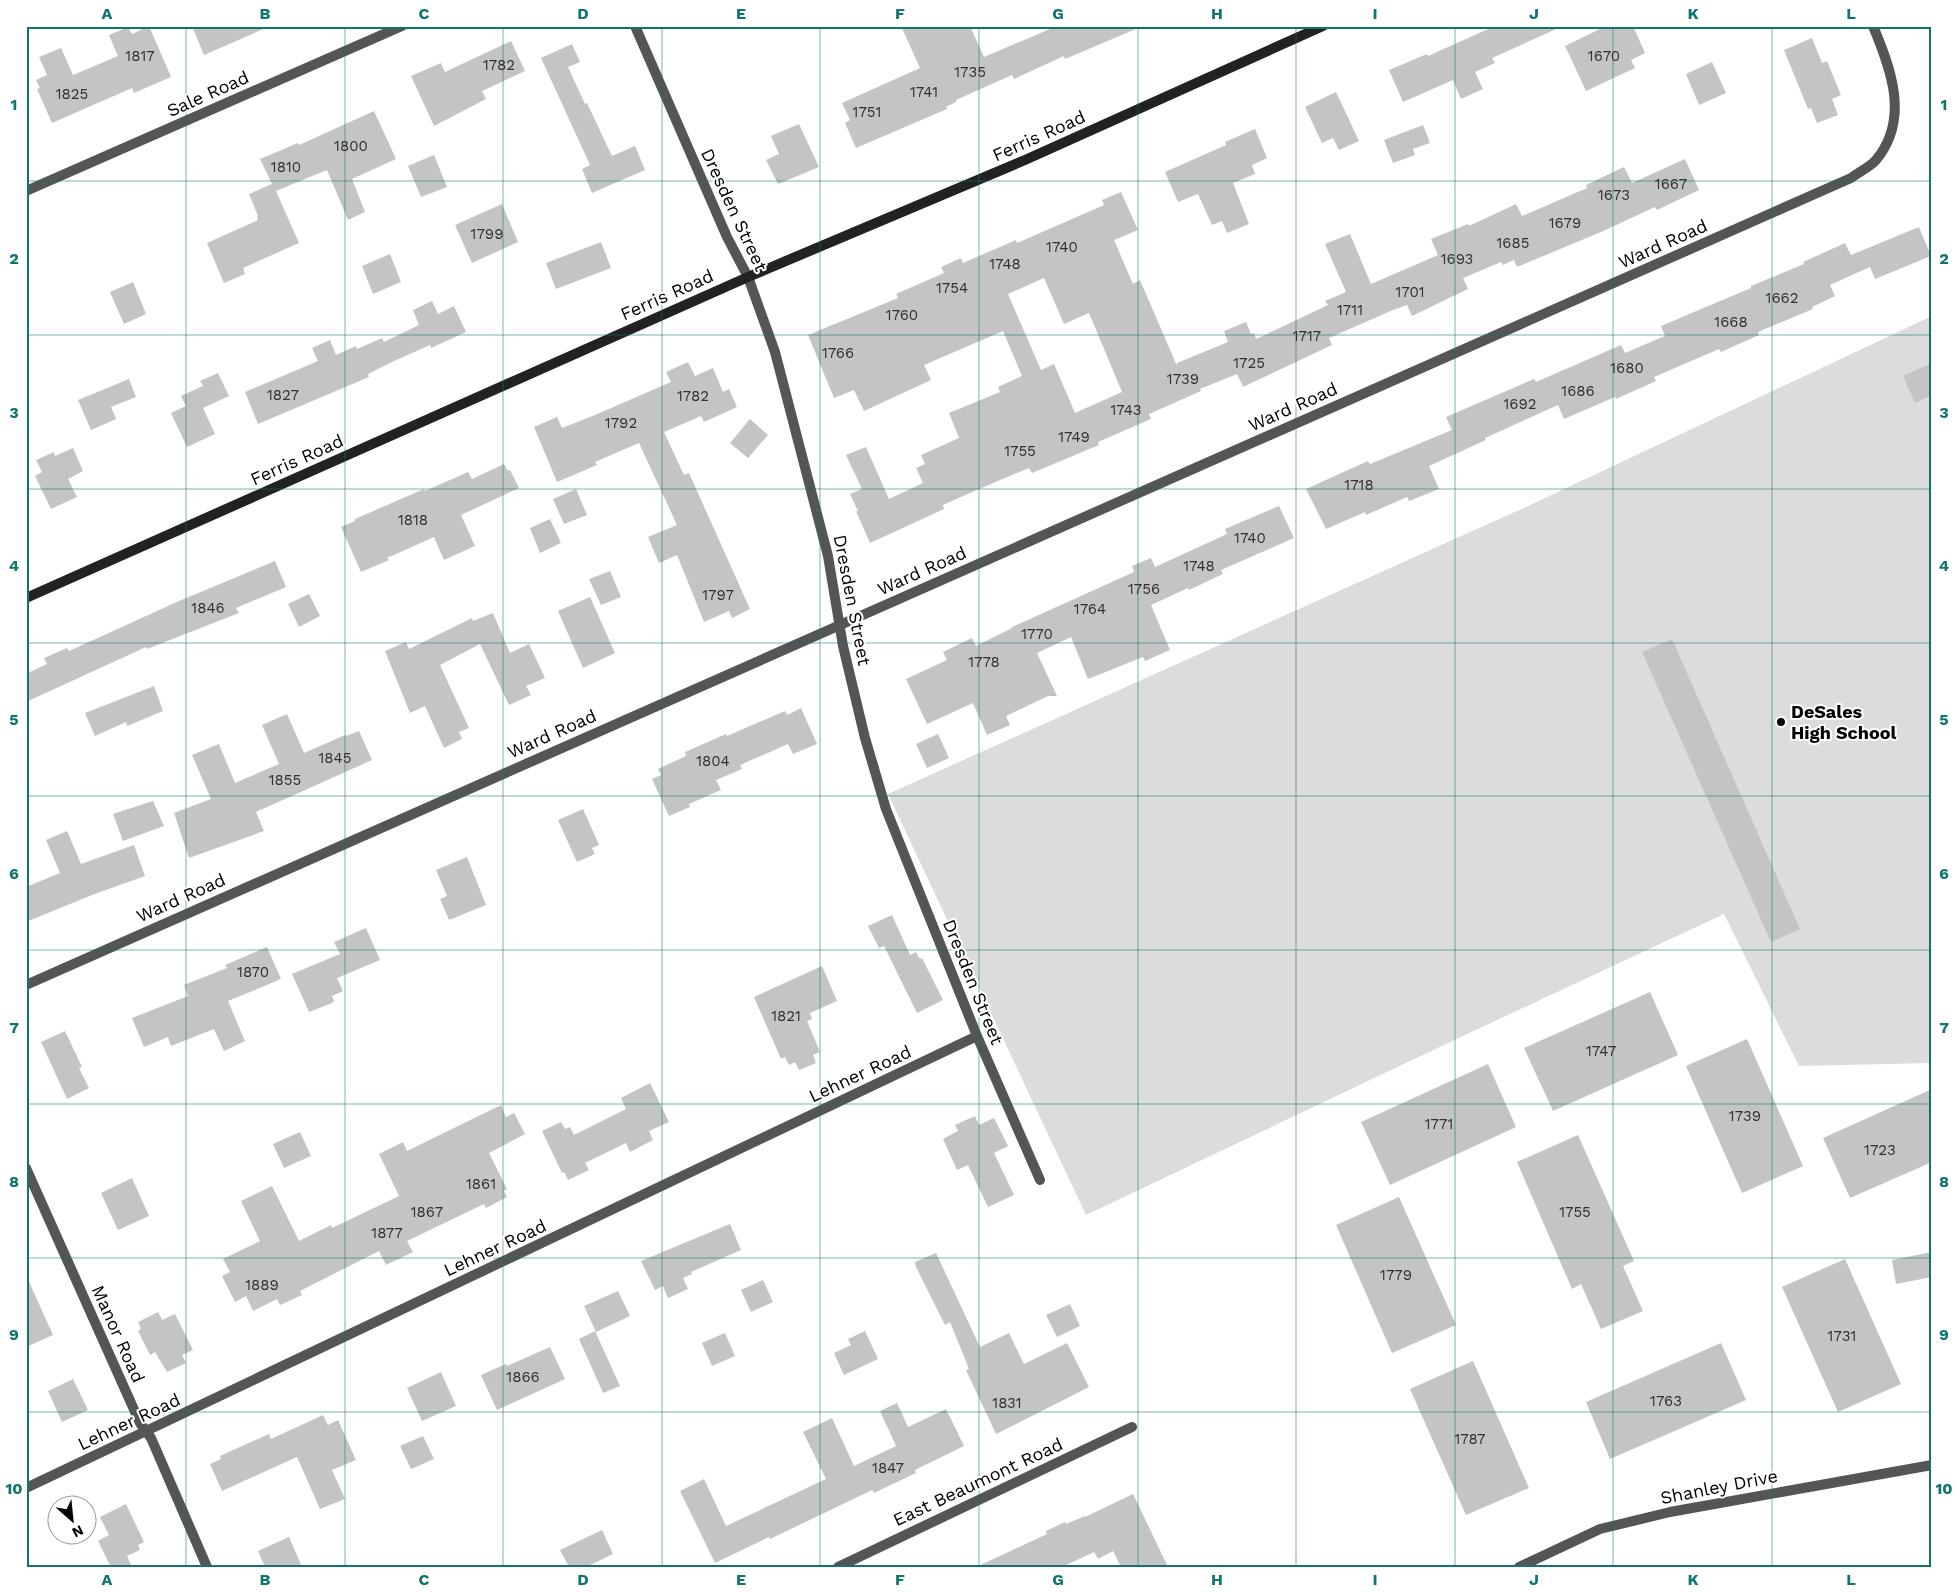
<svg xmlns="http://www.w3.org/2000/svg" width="1958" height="1593" font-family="'Work Sans',sans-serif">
	<rect width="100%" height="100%" fill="#fff"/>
	<!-- green -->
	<path fill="#dcdcdc" d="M 1932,316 L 1932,1063 L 1799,1066 L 1724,914 L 1467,1034 L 1086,1215 L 888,794 L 1528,506 Z"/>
	<!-- building -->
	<path fill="#c4c4c4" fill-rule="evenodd" d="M 149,26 L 171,77 L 134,93 L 132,88 L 52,123 L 37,89 L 40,88 L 36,80 L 47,75 L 39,57 L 61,48 L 73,75 L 118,56 L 109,35 L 128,27 L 132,34 Z
		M 192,26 L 270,26 L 204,55 Z
		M 901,26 L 970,26 L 984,57 L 1057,26 L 1143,26 L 1065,59 L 1064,56 L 1014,79 L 1012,75 L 956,100 L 956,102 L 946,107 L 947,109 L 856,148 L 845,123 L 850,120 L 842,103 L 920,68 Z
		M 1495,26 L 1563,26 L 1492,58 L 1495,63 L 1475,72 L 1483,89 L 1461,99 L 1453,80 L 1403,102 L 1389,70 L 1427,54 L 1428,56 Z
		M 1606,26 L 1633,26 L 1645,53 L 1631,60 L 1635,68 L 1586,91 L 1565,46 Z
		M 1812,38 L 1822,63 L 1827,61 L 1841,95 L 1832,99 L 1838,115 L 1817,123 L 1811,108 L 1808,109 L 1784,50 Z
		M 511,41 L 525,71 L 482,91 L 486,99 L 434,126 L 411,76 L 441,63 L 445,72 Z
		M 572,44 L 580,62 L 568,67 L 585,104 L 587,103 L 612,156 L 635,146 L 645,170 L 592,193 L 582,169 L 590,165 L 541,58 Z
		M 1712,62 L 1726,93 L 1699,105 L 1686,74 Z
		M 1336,92 L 1359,141 L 1339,150 L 1333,138 L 1322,143 L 1305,107 Z
		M 374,111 L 396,159 L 352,179 L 365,212 L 348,220 L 327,170 L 276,191 L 299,243 L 243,268 L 245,274 L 224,283 L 207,243 L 258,220 L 257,217 L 258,216 L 249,194 L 272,184 L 260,159 L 298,143 L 299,145 Z
		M 799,124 L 819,167 L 778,184 L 766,160 L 779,154 L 771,136 Z
		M 1423,125 L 1430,143 L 1413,149 L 1415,155 L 1393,163 L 1384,140 Z
		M 1255,129 L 1267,158 L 1252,165 L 1255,174 L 1233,183 L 1249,224 L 1227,233 L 1222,221 L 1212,225 L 1198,194 L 1178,202 L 1165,172 L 1226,145 L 1225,142 Z
		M 434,155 L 447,187 L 421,197 L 408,166 Z
		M 1685,159 L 1699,190 L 1657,210 L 1655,207 L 1601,232 L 1517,267 L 1514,260 L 1503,265 L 1501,262 L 1463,278 L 1468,289 L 1412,316 L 1407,305 L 1393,310 L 1329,338 L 1332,345 L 1243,387 L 1237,374 L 1200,389 L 1201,391 L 1149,414 L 1151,419 L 1098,442 L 1099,445 L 1032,473 L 1029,468 L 979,489 L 943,505 L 944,509 L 870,543 L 856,511 L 858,511 L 850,494 L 862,489 L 846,455 L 866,447 L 889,499 L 923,483 L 916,468 L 925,464 L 921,455 L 959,438 L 949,413 L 1000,392 L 998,387 L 1022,376 L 1003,331 L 924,365 L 931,380 L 864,411 L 854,390 L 834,398 L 808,335 L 898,298 L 896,294 L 944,273 L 941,267 L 961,258 L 963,263 L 1016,240 L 1017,243 L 1104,205 L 1102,200 L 1121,192 L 1138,230 L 1114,240 L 1133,284 L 1140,280 L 1177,366 L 1177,363 L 1228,342 L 1224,331 L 1246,322 L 1251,334 L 1254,333 L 1256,339 L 1328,305 L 1325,301 L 1346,292 L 1325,244 L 1350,234 L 1371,284 L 1438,255 L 1431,239 L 1468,224 L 1469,226 L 1516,204 L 1522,216 L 1587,188 L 1586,185 L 1624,167 L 1632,183 ZM 1044,278 L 1064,324 L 1089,313 L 1122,392 L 1075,413 L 1054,364 L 1041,370 L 1008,294 Z
		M 502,204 L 518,242 L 472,263 L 455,225 Z
		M 1919,227 L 1931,256 L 1875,279 L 1870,267 L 1830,285 L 1835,296 L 1812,307 L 1813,309 L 1758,332 L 1759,335 L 1721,352 L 1719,349 L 1654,377 L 1656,381 L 1616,399 L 1615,397 L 1564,419 L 1558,405 L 1485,438 L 1486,440 L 1429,466 L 1439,489 L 1409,501 L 1407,497 L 1366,515 L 1365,512 L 1326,529 L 1306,489 L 1368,461 L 1370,464 L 1452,430 L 1446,417 L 1534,379 L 1536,382 L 1621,345 L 1625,353 L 1665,336 L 1661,326 L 1751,288 L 1751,286 L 1804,264 L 1803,262 L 1845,243 L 1851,255 Z
		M 601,242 L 611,268 L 556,289 L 546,263 Z
		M 390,254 L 401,282 L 373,294 L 362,266 Z
		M 133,282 L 146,314 L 124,324 L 110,292 Z
		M 432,301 L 438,314 L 454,306 L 466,332 L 431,348 L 430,345 L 392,362 L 368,374 L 369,377 L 258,424 L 245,392 L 318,361 L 312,348 L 330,340 L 336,355 L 356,346 L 357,349 L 382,338 L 384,342 L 419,325 L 413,310 Z
		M 688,362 L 695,376 L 713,368 L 723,392 L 729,389 L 737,407 L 704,422 L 701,416 L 664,432 L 684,475 L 689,473 L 750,609 L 732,618 L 729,611 L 704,622 L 677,555 L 659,563 L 648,537 L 677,525 L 639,443 L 595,462 L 597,465 L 557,482 L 534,427 L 557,417 L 562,428 L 595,415 L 671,382 L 666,372 Z
		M 1932,363 L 1932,395 L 1915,403 L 1903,376 Z
		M 218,373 L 229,396 L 203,408 L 215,434 L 187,447 L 171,413 L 186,406 L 181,396 L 203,386 L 200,381 Z
		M 129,379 L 136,397 L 111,407 L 116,419 L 91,430 L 78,400 Z
		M 750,419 L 768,435 L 748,458 L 730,443 Z
		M 73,448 L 83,471 L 68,479 L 77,497 L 51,509 L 35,476 L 42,472 L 36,460 L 54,452 L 55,456 Z
		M 504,464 L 508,471 L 510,470 L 519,488 L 461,515 L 475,546 L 444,560 L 434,537 L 387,558 L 389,560 L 361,572 L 341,527 L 355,521 L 355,519 L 424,489 L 425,491 L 468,472 L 472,479 Z
		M 576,489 L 587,515 L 564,524 L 553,499 Z
		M 1279,506 L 1294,538 L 1221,570 L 1223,574 L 1189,590 L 1188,588 L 1151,605 L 1170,650 L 1145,661 L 1143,657 L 1088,679 L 1071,637 L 1037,653 L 1057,696 L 1048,696 L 1006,716 L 1010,725 L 987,735 L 973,703 L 927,724 L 906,679 L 947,660 L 943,652 L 972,638 L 976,646 L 1012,628 L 1012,627 L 1134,572 L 1132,566 L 1151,558 L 1155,567 L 1227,534 L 1225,529 Z
		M 550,519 L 561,543 L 540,553 L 530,528 Z
		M 275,561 L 286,587 L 236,608 L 239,613 L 147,649 L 146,647 L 26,702 L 26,674 L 47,664 L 44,658 L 67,648 L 69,651 L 179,601 Z
		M 610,571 L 621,597 L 601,605 L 589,579 Z
		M 309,594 L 320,616 L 299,627 L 288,604 Z
		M 590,597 L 615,653 L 583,668 L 558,611 Z
		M 493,613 L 510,653 L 529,644 L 545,678 L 526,686 L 531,695 L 509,705 L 480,644 L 440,665 L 469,728 L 459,732 L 462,739 L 444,748 L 425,706 L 410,713 L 385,651 L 406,642 L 409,649 L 472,618 L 473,621 Z
		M 1672,639 L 1800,929 L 1771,942 L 1642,652 Z
		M 154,686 L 163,711 L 127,726 L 126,722 L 95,736 L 85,713 Z
		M 801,708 L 817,744 L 793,754 L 788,744 L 740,765 L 742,769 L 716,780 L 721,790 L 689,804 L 690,807 L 669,816 L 652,779 L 661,775 L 658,769 L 686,756 L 685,752 L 726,734 L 727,736 L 785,711 L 787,715 Z
		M 287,714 L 304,753 L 345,735 L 346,736 L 359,731 L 372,760 L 256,812 L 264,831 L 189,858 L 174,813 L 211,799 L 192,755 L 219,744 L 235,783 L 279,764 L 262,725 Z
		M 938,734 L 949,758 L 927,768 L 916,744 Z
		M 153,801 L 164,826 L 123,841 L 113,814 Z
		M 583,809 L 599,845 L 592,848 L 595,854 L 577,862 L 558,820 Z
		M 67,831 L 81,864 L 134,845 L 145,876 L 92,895 L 26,922 L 26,887 L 60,873 L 46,840 Z
		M 467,857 L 486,905 L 449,920 L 440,899 L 447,896 L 436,870 Z
		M 892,915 L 910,955 L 916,952 L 920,959 L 922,958 L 943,1000 L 917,1013 L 884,946 L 879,948 L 868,926 Z
		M 366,928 L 380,960 L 337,978 L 343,991 L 332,996 L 334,1001 L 332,1003 L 309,1012 L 292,974 L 340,954 L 334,942 Z
		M 267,947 L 281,979 L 228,1001 L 245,1041 L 224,1051 L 214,1029 L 171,1046 L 168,1037 L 144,1047 L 132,1018 L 188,996 L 184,985 L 227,968 L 225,965 Z
		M 822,966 L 837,1001 L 810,1013 L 812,1019 L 807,1021 L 820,1052 L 813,1055 L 816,1063 L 799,1070 L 795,1062 L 789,1065 L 785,1057 L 781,1059 L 754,997 Z
		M 1650,992 L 1678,1055 L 1553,1111 L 1524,1048 Z
		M 65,1031 L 82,1067 L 79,1068 L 89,1088 L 67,1099 L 41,1042 Z
		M 1747,1039 L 1803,1166 L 1742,1193 L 1686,1066 Z
		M 1488,1064 L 1516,1127 L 1390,1185 L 1361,1122 Z
		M 650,1083 L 669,1122 L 649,1131 L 653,1140 L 630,1152 L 626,1143 L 587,1162 L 585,1163 L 589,1170 L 568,1180 L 564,1172 L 562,1173 L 542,1131 L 561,1122 L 565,1129 L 570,1127 L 574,1135 L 626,1109 L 621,1098 Z
		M 1932,1089 L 1932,1162 L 1850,1198 L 1823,1138 Z
		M 501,1105 L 506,1117 L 514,1113 L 525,1134 L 489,1153 L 507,1189 L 504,1191 L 507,1197 L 486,1208 L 484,1204 L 407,1241 L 413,1252 L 386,1265 L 379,1251 L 300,1291 L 302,1295 L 280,1305 L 277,1299 L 253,1311 L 246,1296 L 235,1302 L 222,1276 L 230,1272 L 223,1259 L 260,1241 L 241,1201 L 272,1186 L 299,1241 L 331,1225 L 332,1228 L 399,1196 L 379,1154 L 403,1142 L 407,1151 Z
		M 975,1116 L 979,1125 L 994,1118 L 1008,1146 L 994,1153 L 1014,1195 L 988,1207 L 968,1165 L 957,1170 L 943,1139 L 958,1131 L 955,1125 Z
		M 300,1132 L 311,1156 L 284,1168 L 273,1144 Z
		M 1578,1135 L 1634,1261 L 1623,1266 L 1643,1311 L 1601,1329 L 1581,1284 L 1572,1289 L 1517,1162 Z
		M 132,1178 L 149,1216 L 118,1230 L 101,1193 Z
		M 1399,1197 L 1456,1325 L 1392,1353 L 1336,1225 Z
		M 730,1224 L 741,1250 L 691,1272 L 692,1274 L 683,1278 L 688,1289 L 668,1298 L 663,1286 L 655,1290 L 641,1261 Z
		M 1932,1252 L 1932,1277 L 1896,1284 L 1892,1260 Z
		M 936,1253 L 980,1347 L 1009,1333 L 1024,1364 L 1067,1343 L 1089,1387 L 996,1434 L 966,1370 L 969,1369 L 950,1322 L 945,1325 L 916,1267 L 915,1262 Z
		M 1845,1259 L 1901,1384 L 1838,1412 L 1782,1287 Z
		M 26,1275 L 53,1335 L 26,1347 Z
		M 763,1280 L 773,1302 L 751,1312 L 741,1290 Z
		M 618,1291 L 630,1316 L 596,1332 L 584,1306 Z
		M 1070,1304 L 1080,1326 L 1057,1337 L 1046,1315 Z
		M 158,1312 L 162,1320 L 175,1314 L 193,1350 L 182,1355 L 186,1363 L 167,1372 L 155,1352 L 150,1355 L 138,1331 L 141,1329 L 138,1322 Z
		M 595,1331 L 620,1386 L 603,1393 L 579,1339 Z
		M 865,1331 L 878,1359 L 844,1375 L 834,1353 L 851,1345 L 848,1339 Z
		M 725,1333 L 735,1356 L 712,1366 L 702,1343 Z
		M 1721,1343 L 1746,1400 L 1610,1459 L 1586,1402 Z
		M 550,1347 L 565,1379 L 497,1410 L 481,1375 L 506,1364 L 507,1366 Z
		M 1473,1361 L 1529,1488 L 1466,1515 L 1410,1389 Z
		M 441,1372 L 456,1406 L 422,1421 L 407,1388 Z
		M 73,1379 L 88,1410 L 62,1422 L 48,1391 Z
		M 897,1403 L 908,1427 L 946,1409 L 964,1446 L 915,1470 L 916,1473 L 874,1493 L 872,1490 L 770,1539 L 769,1537 L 715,1563 L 680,1491 L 704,1479 L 726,1526 L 826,1479 L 803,1432 L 832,1418 L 854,1466 L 896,1446 L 880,1411 Z
		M 323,1415 L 328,1425 L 338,1420 L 356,1460 L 332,1470 L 345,1499 L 320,1509 L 297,1457 L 222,1491 L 210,1464 L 221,1459 L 220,1456 L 269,1434 L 271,1439 Z
		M 423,1436 L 434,1459 L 411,1469 L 400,1446 Z
		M 1133,1494 L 1168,1567 L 1121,1567 L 1113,1551 L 1098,1559 L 1094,1552 L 1062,1567 L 976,1567 L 1047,1534 L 1046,1531 L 1065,1522 L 1066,1524 L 1085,1516 L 1085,1517 Z
		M 126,1504 L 144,1542 L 138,1545 L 140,1550 L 127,1556 L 132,1567 L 111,1567 L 98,1541 L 109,1535 L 100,1517 Z
		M 602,1530 L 613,1554 L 586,1567 L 569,1567 L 560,1550 Z
		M 289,1537 L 302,1567 L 265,1567 L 258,1551 Z"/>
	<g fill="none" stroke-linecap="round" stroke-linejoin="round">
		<!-- street -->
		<path stroke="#555" stroke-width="10" d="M 635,26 L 727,237 L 748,277 L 775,352 L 828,556 L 843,646 L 865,738 L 886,809 L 977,1036 L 1040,1180
			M 26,191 L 402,26
			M 26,985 L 1851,178 C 1859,172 1870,167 1876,160 C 1910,119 1891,69 1873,26
			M 26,1168 L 140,1423 L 151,1438 L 207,1567
			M 26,1488 L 977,1036
			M 838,1567 L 1132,1427
			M 1519,1567 L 1600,1529 L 1670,1512 L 1932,1465"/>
		<!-- secondary -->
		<path stroke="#222" stroke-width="10" d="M 26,598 L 748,277 L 1025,160 L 1323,26"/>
	</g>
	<!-- grid -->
	<path fill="none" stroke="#0f766e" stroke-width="1" stroke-opacity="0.55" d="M 186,26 L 186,1567M 345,26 L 345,1567M 503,26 L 503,1567M 662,26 L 662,1567M 820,26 L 820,1567M 979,26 L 979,1567M 1138,26 L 1138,1567M 1296,26 L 1296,1567M 1455,26 L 1455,1567M 1613,26 L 1613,1567M 1772,26 L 1772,1567M 26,181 L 1932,181M 26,335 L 1932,335M 26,489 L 1932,489M 26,643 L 1932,643M 26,796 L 1932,796M 26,950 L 1932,950M 26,1104 L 1932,1104M 26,1258 L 1932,1258M 26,1412 L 1932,1412"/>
	<!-- markers -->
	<circle fill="#000" stroke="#fff" stroke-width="2" cx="1781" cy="722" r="5"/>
	<g text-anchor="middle" stroke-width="4" stroke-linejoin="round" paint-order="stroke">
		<!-- number labels -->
		<g font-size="15" fill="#313131">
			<text x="140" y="61">1817</text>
			<text x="1604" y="61">1670</text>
			<text x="499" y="70">1782</text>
			<text x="970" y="77">1735</text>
			<text x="924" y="97">1741</text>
			<text x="72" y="99">1825</text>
			<text x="867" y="117">1751</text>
			<text x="351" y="151">1800</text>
			<text x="286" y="172">1810</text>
			<text x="1671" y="189">1667</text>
			<text x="1614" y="200">1673</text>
			<text x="1565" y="228">1679</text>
			<text x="487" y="239">1799</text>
			<text x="1513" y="248">1685</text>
			<text x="1062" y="252">1740</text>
			<text x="1457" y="264">1693</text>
			<text x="1005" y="269">1748</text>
			<text x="952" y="293">1754</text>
			<text x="1410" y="297">1701</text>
			<text x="1782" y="303">1662</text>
			<text x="1350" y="315">1711</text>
			<text x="902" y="320">1760</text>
			<text x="1731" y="327">1668</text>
			<text x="1307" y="341">1717</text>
			<text x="838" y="358">1766</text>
			<text x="1249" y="368">1725</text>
			<text x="1627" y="373">1680</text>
			<text x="1183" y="384">1739</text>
			<text x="1578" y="396">1686</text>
			<text x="283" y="400">1827</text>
			<text x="693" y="401">1782</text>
			<text x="1520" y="409">1692</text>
			<text x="1126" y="415">1743</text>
			<text x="621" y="428">1792</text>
			<text x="1074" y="442">1749</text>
			<text x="1020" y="456">1755</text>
			<text x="1359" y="490">1718</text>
			<text x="413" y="525">1818</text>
			<text x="1250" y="543">1740</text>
			<text x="1199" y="571">1748</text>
			<text x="1144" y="594">1756</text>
			<text x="718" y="600">1797</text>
			<text x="208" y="613">1846</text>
			<text x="1090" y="614">1764</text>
			<text x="1037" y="639">1770</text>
			<text x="984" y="667">1778</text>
			<text x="335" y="763">1845</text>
			<text x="713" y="766">1804</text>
			<text x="285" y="785">1855</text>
			<text x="253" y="977">1870</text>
			<text x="786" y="1021">1821</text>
			<text x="1601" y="1056">1747</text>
			<text x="1745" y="1121">1739</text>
			<text x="1439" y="1129">1771</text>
			<text x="1880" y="1155">1723</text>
			<text x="481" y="1189">1861</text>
			<text x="427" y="1217">1867</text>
			<text x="1575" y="1217">1755</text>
			<text x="387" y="1238">1877</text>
			<text x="1396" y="1280">1779</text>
			<text x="262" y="1290">1889</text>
			<text x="1842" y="1341">1731</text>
			<text x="523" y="1382">1866</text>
			<text x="1666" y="1406">1763</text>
			<text x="1007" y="1408">1831</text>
			<text x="1470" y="1444">1787</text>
			<text x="888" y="1473">1847</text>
		</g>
		<!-- street labels -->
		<g font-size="18" fill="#000" stroke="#fff">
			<text transform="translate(208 94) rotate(-24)" y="6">Sale Road</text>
			<text transform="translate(1039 136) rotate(-24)" y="6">Ferris Road</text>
			<text transform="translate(734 210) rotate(65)" y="6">Dresden Street</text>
			<text transform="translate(1663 244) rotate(-24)" y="6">Ward Road</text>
			<text transform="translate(667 295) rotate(-24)" y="6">Ferris Road</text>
			<text transform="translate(1293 407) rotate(-24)" y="6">Ward Road</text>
			<text transform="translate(297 460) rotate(-24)" y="6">Ferris Road</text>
			<text transform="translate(922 571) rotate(-24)" y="6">Ward Road</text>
			<text transform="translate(852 600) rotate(79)" y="6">Dresden Street</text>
			<text transform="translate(552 734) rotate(-24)" y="6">Ward Road</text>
			<text transform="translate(181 898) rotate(-24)" y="6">Ward Road</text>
			<text transform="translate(973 982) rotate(68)" y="6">Dresden Street</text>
			<text transform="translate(860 1074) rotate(-25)" y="6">Lehner Road</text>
			<text transform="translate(495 1248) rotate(-25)" y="6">Lehner Road</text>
			<text transform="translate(118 1334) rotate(66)" y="6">Manor Road</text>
			<text transform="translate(129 1422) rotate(-25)" y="6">Lehner Road</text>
			<text transform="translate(978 1482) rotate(-25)" y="6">East Beaumont Road</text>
			<text transform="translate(1719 1487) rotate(-11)" y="6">Shanley Drive</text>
		</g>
		<!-- poi labels -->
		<g font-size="18" font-weight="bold" fill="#000" stroke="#fff" text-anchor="start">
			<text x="1791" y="718">DeSales<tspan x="1791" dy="21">High School</tspan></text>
		</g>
	</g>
	<!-- border -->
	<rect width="1958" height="1593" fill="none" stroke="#ffffff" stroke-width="55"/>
	<!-- north arrow -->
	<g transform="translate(72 1520) rotate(153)"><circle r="24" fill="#ffffff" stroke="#999999"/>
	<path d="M0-4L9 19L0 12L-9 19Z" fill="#000000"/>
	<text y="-8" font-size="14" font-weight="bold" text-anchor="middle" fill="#000000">N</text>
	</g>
	<rect x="28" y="28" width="1902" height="1538" fill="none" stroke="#0f766e" stroke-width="2"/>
	<g font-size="16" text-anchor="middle" font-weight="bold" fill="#0f766e">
		<text x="107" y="19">A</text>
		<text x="265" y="19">B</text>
		<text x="424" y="19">C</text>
		<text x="583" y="19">D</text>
		<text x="741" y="19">E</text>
		<text x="900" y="19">F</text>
		<text x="1058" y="19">G</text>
		<text x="1217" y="19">H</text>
		<text x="1375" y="19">I</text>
		<text x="1534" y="19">J</text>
		<text x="1693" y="19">K</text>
		<text x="1851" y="19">L</text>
		<text x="14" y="110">1</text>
		<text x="1944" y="110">1</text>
		<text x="14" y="264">2</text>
		<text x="1944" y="264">2</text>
		<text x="14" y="418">3</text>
		<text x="1944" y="418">3</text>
		<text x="14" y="571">4</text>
		<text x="1944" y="571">4</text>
		<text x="14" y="725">5</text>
		<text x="1944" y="725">5</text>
		<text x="14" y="879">6</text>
		<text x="1944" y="879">6</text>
		<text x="14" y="1033">7</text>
		<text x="1944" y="1033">7</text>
		<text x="14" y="1187">8</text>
		<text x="1944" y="1187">8</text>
		<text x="14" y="1340">9</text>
		<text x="1944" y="1340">9</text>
		<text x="14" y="1494">10</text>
		<text x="1944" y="1494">10</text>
		<text x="107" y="1585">A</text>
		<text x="265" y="1585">B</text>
		<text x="424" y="1585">C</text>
		<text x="583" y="1585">D</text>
		<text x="741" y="1585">E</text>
		<text x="900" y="1585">F</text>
		<text x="1058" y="1585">G</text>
		<text x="1217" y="1585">H</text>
		<text x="1375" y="1585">I</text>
		<text x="1534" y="1585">J</text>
		<text x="1693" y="1585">K</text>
		<text x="1851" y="1585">L</text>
	</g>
</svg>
